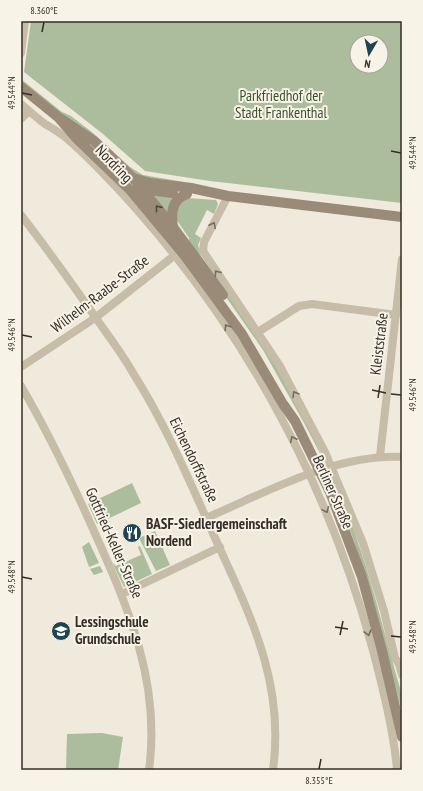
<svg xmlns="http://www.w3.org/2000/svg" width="423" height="791" font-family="'PT Sans Narrow',sans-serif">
	<rect width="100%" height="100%" fill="#efeadb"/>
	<!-- green -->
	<path fill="#abbd9c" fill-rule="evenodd" d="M 31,21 L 402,21 L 402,203 L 210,181 L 145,171 L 103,134 L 24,72 ZM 357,42 L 381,42 L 381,66 L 357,66 Z
		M 21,79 L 62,112 L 71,116 L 93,133 L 130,167 L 143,175 L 196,184 L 195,188 L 137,177 L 33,92 L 21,81 Z
		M 152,193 L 176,196 L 169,218 Z
		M 187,198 L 216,200 L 218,204 L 214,214 L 207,210 L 195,234 L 201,238 L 198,245 L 201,256 L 246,319 L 276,366 L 314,437 L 323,459 L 303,421 L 263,350 L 189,244 L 189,238 L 176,219 L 176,208 Z
		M 330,474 C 365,544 380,621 402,695 L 402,712 L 368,584 L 354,541 Z
		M 132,483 L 141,503 L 97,524 L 88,504 Z
		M 155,531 L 170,565 L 156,571 L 139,538 Z
		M 89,542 L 99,563 L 89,567 L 82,547 Z
		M 140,546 L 152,574 L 124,587 L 112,562 L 116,566 L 141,555 L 138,547 Z
		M 100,566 L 103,572 L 94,575 L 90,569 Z
		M 102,733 L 123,737 L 118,770 L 66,770 L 67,734 Z"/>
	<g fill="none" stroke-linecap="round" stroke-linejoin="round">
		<!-- minor -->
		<path stroke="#c6bca8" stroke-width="8" d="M 21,53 L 25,21
			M 21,104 C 29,111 37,118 45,124 C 52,128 59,132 65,137 C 77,147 88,158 99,169 C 229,302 324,468 372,647 C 382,684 394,731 397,770
			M 21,119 L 29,111
			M 228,196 L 204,242 L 203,251 L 280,366 L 325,452 L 363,543 L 384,611 L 395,658 L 399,664 L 402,675
			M 21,215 C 48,250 73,285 98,321 C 110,338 123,355 133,373 C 166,425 190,482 215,538 C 250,615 285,682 273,770
			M 258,332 L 299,306 L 312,304 L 396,315
			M 21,367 L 95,318 L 175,255
			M 21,386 C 48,432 71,480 93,529 C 128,607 161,682 149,770
			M 380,456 L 402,259
			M 206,518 C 267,492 334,454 402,457
			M 122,594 L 220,547"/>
		<!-- secondary -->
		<path stroke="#9a8b79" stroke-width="10" d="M 21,87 L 58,117 L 94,141 L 133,178 L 173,227 L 223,295
			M 58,117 L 77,139 L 131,191 L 185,256 L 242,334 L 283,404 L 295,421 L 330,492 L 362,577 L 382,651 L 402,737
			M 133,178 L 150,183 L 191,188 L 228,196 L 402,217
			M 140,189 L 173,193
			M 173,227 C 171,213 171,200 187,194"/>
	</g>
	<!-- one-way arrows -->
	<defs><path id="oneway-chevron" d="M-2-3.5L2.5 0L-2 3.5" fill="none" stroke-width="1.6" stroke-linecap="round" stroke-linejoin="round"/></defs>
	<use stroke="#534a40" href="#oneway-chevron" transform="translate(158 208) rotate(-129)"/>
	<g stroke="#766e61">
		<use href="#oneway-chevron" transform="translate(213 225) rotate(-63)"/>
		<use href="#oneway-chevron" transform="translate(217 273) rotate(-126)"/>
		<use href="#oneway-chevron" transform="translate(227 327) rotate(-123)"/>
		<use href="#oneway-chevron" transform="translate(295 394) rotate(-121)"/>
		<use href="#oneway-chevron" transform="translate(293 439) rotate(-116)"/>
		<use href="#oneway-chevron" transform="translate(326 510) rotate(66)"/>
		<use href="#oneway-chevron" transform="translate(368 633) rotate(75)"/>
	</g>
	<!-- ticks -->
	<path fill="none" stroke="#342e27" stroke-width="1.5" d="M 42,32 L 44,22M 22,93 L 32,95M 391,151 L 401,153M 22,335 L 32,337M 372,390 L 386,393M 391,394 L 401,395M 378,398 L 380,385M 22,577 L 32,579M 335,627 L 348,629M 340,635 L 343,621M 391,636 L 401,637M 319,769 L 321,759"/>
	<!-- icons -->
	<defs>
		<g id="restaurant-disc" transform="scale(1)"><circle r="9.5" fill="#204552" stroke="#f7f3e7"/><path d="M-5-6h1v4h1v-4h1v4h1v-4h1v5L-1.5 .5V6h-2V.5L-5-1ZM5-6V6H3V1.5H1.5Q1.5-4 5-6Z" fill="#fff"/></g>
		<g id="school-disc" transform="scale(1)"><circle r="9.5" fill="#204552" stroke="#f7f3e7"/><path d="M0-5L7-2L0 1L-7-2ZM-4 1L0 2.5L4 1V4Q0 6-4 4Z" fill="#fff"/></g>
	</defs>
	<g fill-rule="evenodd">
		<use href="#restaurant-disc" x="132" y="533"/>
		<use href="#school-disc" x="61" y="631"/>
	</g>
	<g text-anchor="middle" stroke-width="4" stroke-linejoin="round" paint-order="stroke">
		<!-- park labels -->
		<g font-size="15" fill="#3c502d" stroke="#f7f3e7">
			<text x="281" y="101">Parkfriedhof der<tspan x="281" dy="17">Stadt Frankenthal</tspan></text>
		</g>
		<!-- street labels -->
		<g font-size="15" fill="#342e27" stroke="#f7f3e7">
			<text transform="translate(114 164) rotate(46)" y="5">Nordring</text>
			<text transform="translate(100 294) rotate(-37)" y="5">Wilhelm-Raabe-Straße</text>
			<text transform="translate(379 344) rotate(-83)" y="5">Kleiststraße</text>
			<text transform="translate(194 460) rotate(64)" y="5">Eichendorffstraße</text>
			<text transform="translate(333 492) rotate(66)" y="5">Berliner Straße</text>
			<text transform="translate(114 543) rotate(66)" y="5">Gottfried-Keller-Straße</text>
		</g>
		<!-- poi labels -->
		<g font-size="15" font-weight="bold" fill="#342e27" stroke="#f7f3e7" text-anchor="start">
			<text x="146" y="529">BASF-Siedlergemeinschaft<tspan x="146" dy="17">Nordend</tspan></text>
			<text x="75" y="627">Lessingschule<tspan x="75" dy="17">Grundschule</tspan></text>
		</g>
	</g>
	<!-- border -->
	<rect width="423" height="791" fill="none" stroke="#f7f3e7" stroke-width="44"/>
	<!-- north arrow -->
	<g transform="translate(369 54) rotate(189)"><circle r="19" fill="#f7f3e7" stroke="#a9a49a"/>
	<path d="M0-3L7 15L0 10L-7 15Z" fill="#204552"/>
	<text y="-6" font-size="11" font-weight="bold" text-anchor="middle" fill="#342e27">N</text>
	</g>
	<rect x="22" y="22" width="379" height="747" fill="none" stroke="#342e27" stroke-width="1.5"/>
	<g font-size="10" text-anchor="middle" fill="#342e27">
		<text x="44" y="14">8.360°E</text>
		<text transform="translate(11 93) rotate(-90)" y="4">49.544°N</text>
		<text transform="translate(412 153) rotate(-90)" y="4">49.544°N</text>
		<text transform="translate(11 335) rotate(-90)" y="4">49.546°N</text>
		<text transform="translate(412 395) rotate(-90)" y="4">49.546°N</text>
		<text transform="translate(11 577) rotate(-90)" y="4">49.548°N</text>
		<text transform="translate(412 637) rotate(-90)" y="4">49.548°N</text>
		<text x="319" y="784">8.355°E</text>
	</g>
</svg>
